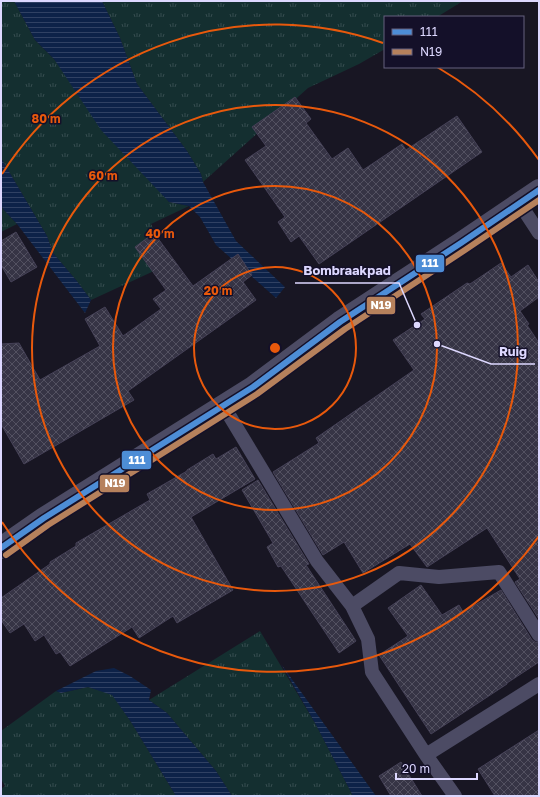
<svg xmlns="http://www.w3.org/2000/svg" width="540" height="797" font-family="'Golos Text',sans-serif">
	<defs>
		<pattern id="grass-tufts" width="24" height="20" patternUnits="userSpaceOnUse"><rect width="24" height="20" fill="#142f30"/><path d="M3 7l-1-3M5 7V3M7 7l1-3M15 17l-1-3M17 17v-4M19 17l1-3" fill="none" stroke="#364c4f"/></pattern>
		<pattern id="water-rules" width="6" height="5" patternUnits="userSpaceOnUse"><rect width="6" height="5" fill="#0d2248"/><path d="M0 2.5h6" fill="none" stroke="#304163"/></pattern>
		<pattern id="building-cross-hatch" width="8" height="8" patternUnits="userSpaceOnUse"><rect width="8" height="8" fill="#363445"/><path d="M0 0l8 8M0 8l8-8" fill="none" stroke="#535161"/></pattern>
	</defs>
	<rect width="100%" height="100%" fill="#181623"/>
	<!-- grass -->
	<path fill="url(#grass-tufts)" d="M 1,1 L 14,1 L 35,40 L 54,59 L 169,202 L 189,206 L 151,224 L 170,262 L 167,265 L 91,300 L 76,280 L 53,253 L 47,236 L 1,158 Z
		M 102,1 L 463,1 L 437,17 L 385,17 L 385,49 L 359,64 L 308,88 L 203,182 L 201,174 L 187,151 L 137,84 L 120,38 Z
		M 1,204 L 3,209 L 17,224 L 1,232 Z
		M 260,631 L 315,723 L 353,796 L 232,796 L 216,771 L 167,713 L 149,700 Z
		M 88,687 L 112,694 L 131,722 L 176,796 L 1,796 L 1,789 L 5,786 L 1,779 L 1,731 L 56,691 L 61,693 Z"/>
	<!-- water -->
	<path fill="url(#water-rules)" d="M 14,1 L 102,1 L 120,38 L 137,84 L 187,151 L 201,174 L 203,182 L 236,241 L 285,287 L 276,298 L 216,245 L 200,217 L 189,206 L 169,202 L 101,130 L 54,59 L 35,40 Z
		M 1,158 L 47,236 L 53,253 L 76,280 L 91,300 L 85,313 L 17,224 L 3,209 L 1,204 Z
		M 281,664 L 376,796 L 353,796 L 315,723 Z
		M 114,668 L 130,676 L 151,690 L 149,700 L 167,713 L 216,771 L 232,796 L 176,796 L 131,722 L 112,695 L 88,687 L 61,693 L 56,691 L 96,671 Z"/>
	<!-- building -->
	<path fill="url(#building-cross-hatch)" stroke="#454157" d="M 295,97 L 311,119 L 306,123 L 332,159 L 348,148 L 363,170 L 402,144 L 406,150 L 457,116 L 482,152 L 319,264 L 299,236 L 291,242 L 278,222 L 285,217 L 245,160 L 266,146 L 252,127 Z
		M 16,232 L 37,267 L 11,282 L 1,265 L 1,241 Z
		M 154,233 L 193,286 L 238,254 L 252,275 L 243,282 L 256,300 L 128,391 L 134,400 L 24,464 L 1,424 L 1,344 L 19,343 L 40,380 L 100,346 L 85,319 L 105,307 L 123,336 L 161,309 L 153,299 L 166,290 L 135,247 Z
		M 501,263 L 511,277 L 528,265 L 539,282 L 539,297 L 520,311 L 529,324 L 527,325 L 539,343 L 539,619 L 515,582 L 520,579 L 487,528 L 427,567 L 410,544 L 363,573 L 344,542 L 323,555 L 273,472 L 319,443 L 316,438 L 414,370 L 393,340 L 425,319 L 421,314 L 467,283 L 470,284 Z
		M 236,447 L 255,479 L 191,517 L 233,590 L 177,623 L 173,616 L 139,638 L 132,627 L 70,666 L 60,652 L 56,654 L 44,635 L 35,641 L 24,624 L 10,633 L 1,620 L 1,598 L 50,564 L 50,562 L 76,546 L 76,543 L 150,500 L 147,494 L 187,471 L 187,470 L 213,454 L 216,459 Z
		M 258,480 L 309,564 L 306,565 L 356,641 L 339,653 L 281,566 L 278,567 L 267,547 L 273,543 L 242,490 Z
		M 421,585 L 442,615 L 459,605 L 463,612 L 501,590 L 532,640 L 535,642 L 539,643 L 539,662 L 507,683 L 507,684 L 431,734 L 379,655 L 408,636 L 388,608 Z
		M 539,730 L 539,796 L 495,796 L 478,769 Z
		M 401,762 L 422,796 L 391,796 L 379,776 Z"/>
	<g fill="none" stroke-linecap="round" stroke-linejoin="round">
		<!-- service -->
		<path stroke="#4c4b64" stroke-width="14" d="M 520,204 L 539,233
			M 223,405 L 317,561 L 352,606 L 368,639 L 372,672 L 426,755 L 539,684
			M 352,606 L 399,573 L 439,577 L 499,572 L 539,635
			M 426,755 L 455,796"/>
		<!-- tertiary -->
		<path stroke="#4c4b64" stroke-width="22" d="M 1,548 L 44,518 L 253,387 L 340,322 L 461,243 L 539,190"/>
		<!-- bus-1 casing -->
		<g stroke="#141029" stroke-width="9">
			<path id="bus-1" d="M 1,548 L 44,518 L 253,387 L 340,322 L 461,243 L 539,190"/>
		</g>
		<!-- bus-2 casing -->
		<g stroke="#141029" stroke-width="9">
			<path id="bus-2" d="M 6,555 L 48,525 L 257,394 L 345,329 L 465,250 L 539,200"/>
		</g>
		<!-- bus-1 -->
		<use href="#bus-1" stroke="#4d8dd6" stroke-width="6"/>
		<!-- bus-2 -->
		<use href="#bus-2" stroke="#b6815c" stroke-width="6"/>
	</g>
	<!-- distance rings -->
	<g fill="none" stroke="#e8590c" stroke-width="2">
		<circle cx="275" cy="348" r="81"/>
		<circle cx="275" cy="348" r="162"/>
		<circle cx="275" cy="348" r="243"/>
		<path d="M539 536A324 324 0 0 1 2 522M2 174A324 324 0 0 1 383 43M437 67A324 324 0 0 1 539 160"/>
	</g>
	<circle cx="275" cy="348" r="6" fill="#e8590c" stroke="#141029" stroke-width="2"/>
	<g font-size="12" text-anchor="middle" font-weight="bold" fill="#e8590c" stroke="#141029" stroke-width="3" stroke-linejoin="round" paint-order="stroke">
		<text x="46" y="123">80 m</text>
		<text x="103" y="180">60 m</text>
		<text x="160" y="238">40 m</text>
		<text x="218" y="295">20 m</text>
	</g>
	<!-- callouts -->
	<path fill="none" stroke="#ddd8ff" stroke-width="1.5" d="M417 325L399 283H295M437 344L491 364H535"/>
	<g fill="#ddd8ff" stroke="#141029" stroke-width="1.5">
		<circle cx="417" cy="325" r="4"/>
		<circle cx="437" cy="344" r="4"/>
	</g>
	<g font-size="13" text-anchor="middle" font-weight="bold" fill="#ddd8ff" stroke="#141029" stroke-width="3" stroke-linejoin="round" paint-order="stroke">
		<text x="347" y="275">Bombraakpad</text>
		<text x="513" y="356">Ruig</text>
	</g>
	<g stroke="#141029" stroke-width="1.5">
		<rect x="415" y="254" width="30" height="19" rx="4" fill="#4d8dd6"/>
		<rect x="366" y="296" width="30" height="19" rx="4" fill="#b6815c"/>
		<rect x="121" y="450" width="31" height="20" rx="4" fill="#4d8dd6"/>
		<rect x="99" y="474" width="31" height="19" rx="4" fill="#b6815c"/>
	</g>
	<g font-size="11" text-anchor="middle" font-weight="bold" fill="#fff">
		<text x="430" y="267">111</text>
		<text x="381" y="309">N19</text>
		<text x="137" y="464">111</text>
		<text x="115" y="487">N19</text>
	</g>
	<!-- border -->
	<rect width="540" height="797" fill="none" stroke="#ddd8ff" stroke-width="4"/>
	<!-- legend -->
	<rect x="384" y="16" width="140" height="52" fill="#141029" stroke="#64607f"/>
	<rect x="392" y="29" width="20" height="6" fill="#4d8dd6" stroke="#64607f"/>
	<text x="420" y="36" font-size="12" fill="#ddd8ff">111</text>
	<rect x="392" y="49" width="20" height="6" fill="#b6815c" stroke="#64607f"/>
	<text x="420" y="56" font-size="12" fill="#ddd8ff">N19</text>
	<!-- scale -->
	<path d="M396 773v6h81v-6" fill="none" stroke="#ddd8ff" stroke-width="2"/>
	<text x="402" y="773" font-size="12" fill="#ddd8ff" stroke="#141029" stroke-width="3" paint-order="stroke">20 m</text>
</svg>
